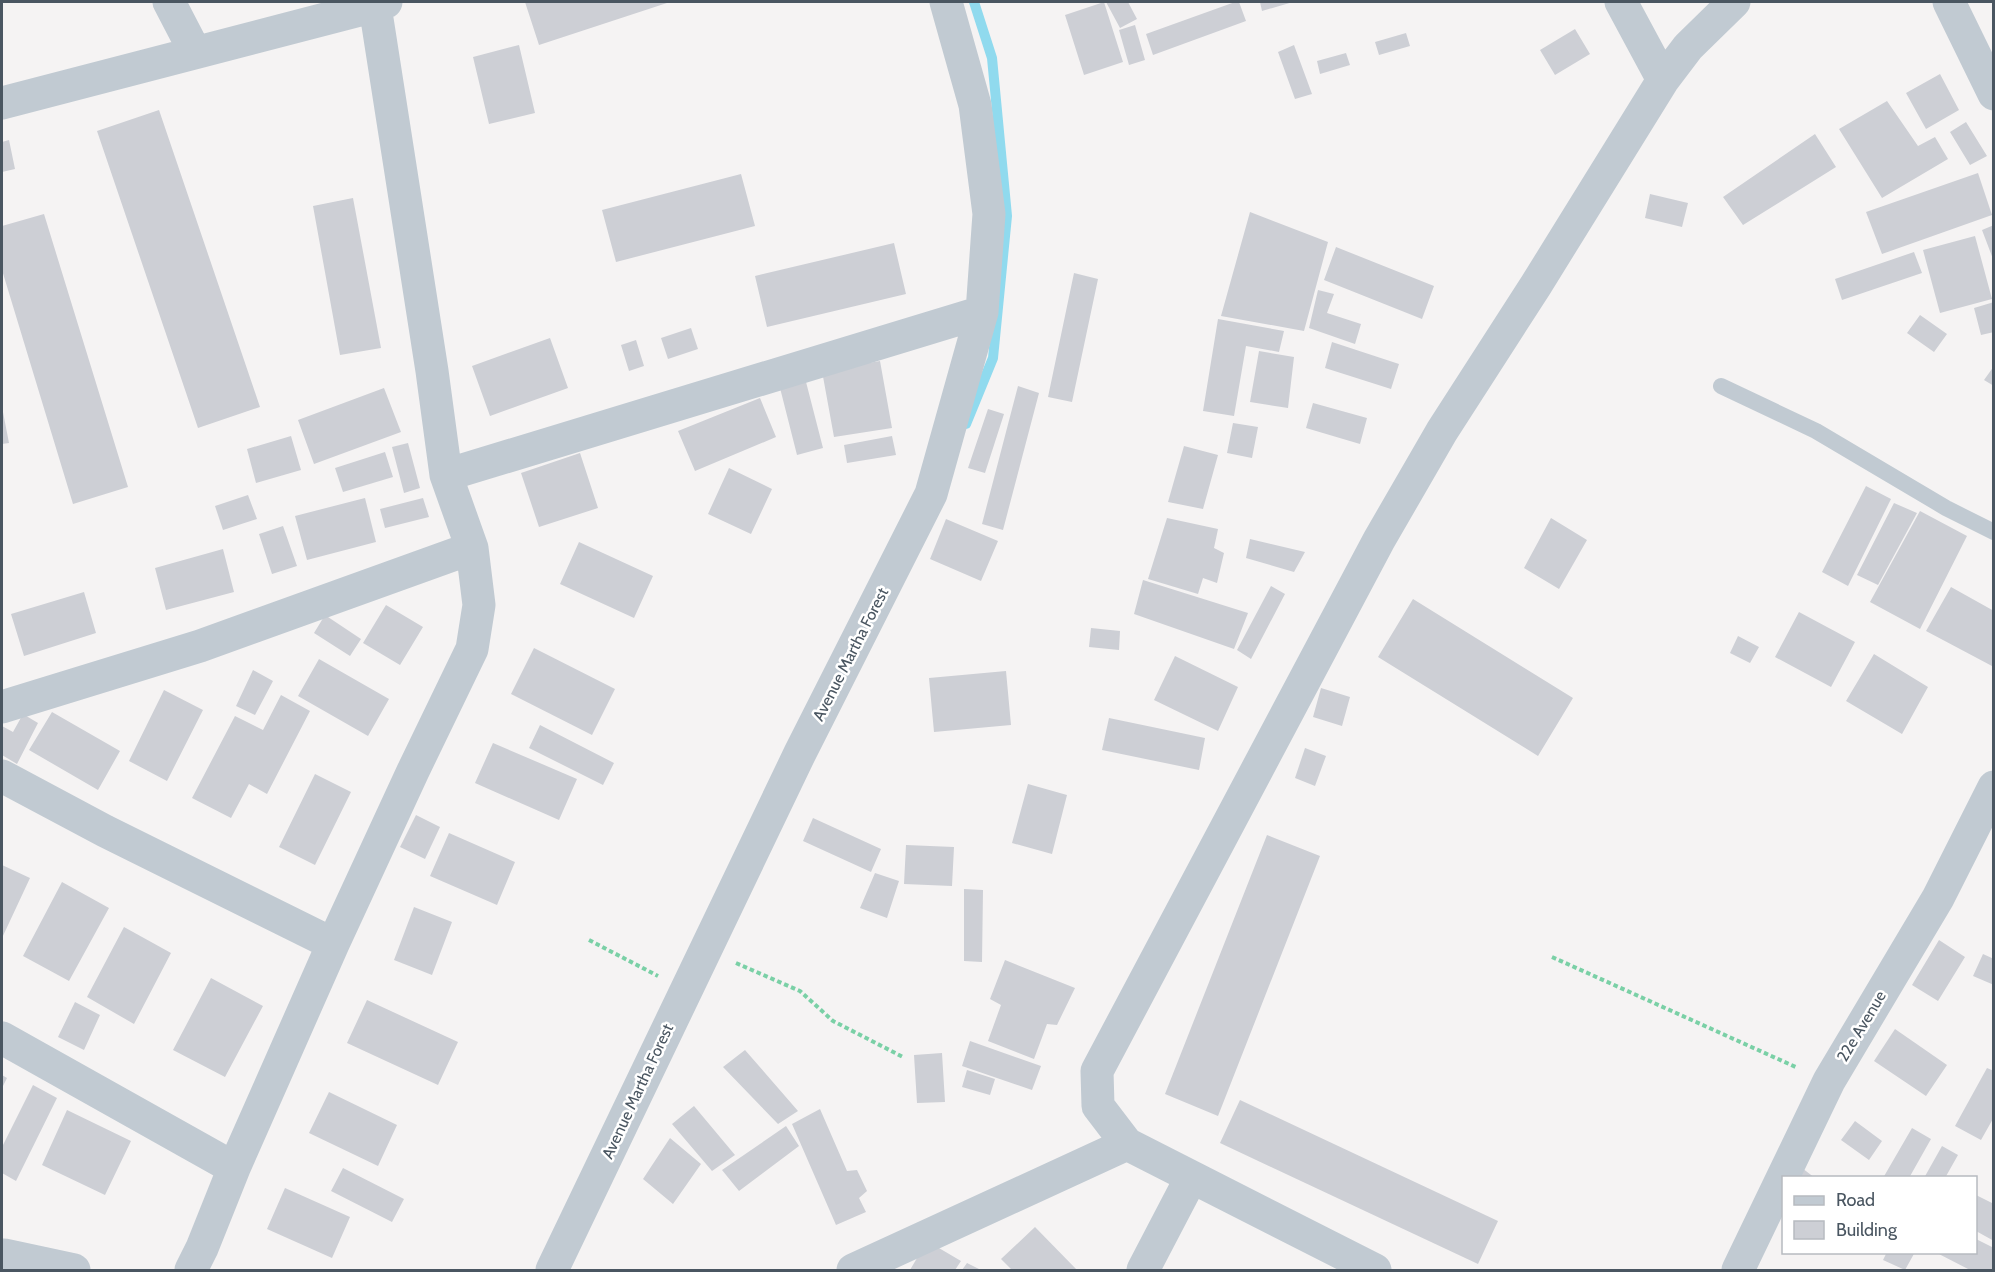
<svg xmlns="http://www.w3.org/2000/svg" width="1995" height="1272" font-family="Cabin,sans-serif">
	<rect width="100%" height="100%" fill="#f5f3f3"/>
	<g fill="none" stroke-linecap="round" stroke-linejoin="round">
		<!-- stream -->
		<path stroke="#90daee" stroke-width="10" d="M 966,424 L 993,358 L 1007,216 L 992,58 L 974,2"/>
	</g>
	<!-- building -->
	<path fill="#cdcfd5" d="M 525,2 L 670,2 L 539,45 Z
		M 1104,2 L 1123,62 L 1084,75 L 1065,15 Z
		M 1106,2 L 1128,2 L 1137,19 L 1120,28 Z
		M 1235,2 L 1239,2 L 1246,21 L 1153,55 L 1146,34 Z
		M 1260,2 L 1293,2 L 1262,11 Z
		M 1135,25 L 1145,60 L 1129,65 L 1119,30 Z
		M 1575,29 L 1590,54 L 1555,75 L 1540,50 Z
		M 1406,33 L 1410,46 L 1379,55 L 1375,42 Z
		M 519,45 L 535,113 L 489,124 L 473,57 Z
		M 1294,45 L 1312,94 L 1295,99 L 1278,52 Z
		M 1346,53 L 1350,65 L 1320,74 L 1317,61 Z
		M 1940,74 L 1959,110 L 1926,129 L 1906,93 Z
		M 1887,101 L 1918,146 L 1935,137 L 1948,159 L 1882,198 L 1839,129 Z
		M 159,110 L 260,407 L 198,428 L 97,131 Z
		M 1966,122 L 1987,156 L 1970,165 L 1950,132 Z
		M 1815,134 L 1836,167 L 1743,225 L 1723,197 Z
		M 9,140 L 15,169 L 2,172 L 2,142 Z
		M 1978,173 L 1992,215 L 1882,254 L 1866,212 Z
		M 741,174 L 755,226 L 616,262 L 602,210 Z
		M 1650,194 L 1688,203 L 1682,227 L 1645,218 Z
		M 353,198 L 381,348 L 340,355 L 313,206 Z
		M 1250,212 L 1328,242 L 1304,331 L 1221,316 Z
		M 44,214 L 128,487 L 73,504 L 2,270 L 2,226 Z
		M 1994,225 L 1994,259 L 1993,259 L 1982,230 Z
		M 1975,236 L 1992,299 L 1940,313 L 1923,250 Z
		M 894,243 L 906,294 L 767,327 L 755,276 Z
		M 1336,247 L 1434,286 L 1422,319 L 1324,280 Z
		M 1914,252 L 1922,273 L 1842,300 L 1835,279 Z
		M 1074,273 L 1098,279 L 1072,402 L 1048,397 Z
		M 1318,290 L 1334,294 L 1327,313 L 1361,324 L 1355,344 L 1309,328 Z
		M 1994,302 L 1994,332 L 1981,335 L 1974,308 Z
		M 1920,315 L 1947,334 L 1934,352 L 1907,333 Z
		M 1218,319 L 1284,331 L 1279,352 L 1246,346 L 1234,416 L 1203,411 Z
		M 691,328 L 698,349 L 668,359 L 661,338 Z
		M 550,338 L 568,388 L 490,416 L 472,366 Z
		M 636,340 L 644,366 L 629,371 L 621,345 Z
		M 1332,342 L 1399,364 L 1391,389 L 1325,368 Z
		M 1259,351 L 1294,357 L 1288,408 L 1250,402 Z
		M 880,361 L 892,428 L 834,437 L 822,371 Z
		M 1994,366 L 1994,386 L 1984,380 Z
		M 805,378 L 823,448 L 797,455 L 779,384 Z
		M 1018,386 L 1039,393 L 1003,530 L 982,524 Z
		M 384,388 L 401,432 L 314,464 L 298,420 Z
		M 760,398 L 776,437 L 695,471 L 678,431 Z
		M 1313,403 L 1367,418 L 1360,444 L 1306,428 Z
		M 988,409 L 1004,414 L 985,473 L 968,468 Z
		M 3,412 L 9,443 L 2,444 L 2,413 Z
		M 1233,423 L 1258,427 L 1252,458 L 1227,453 Z
		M 291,436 L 301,470 L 256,483 L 247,449 Z
		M 892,436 L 896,455 L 847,463 L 844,445 Z
		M 408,443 L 420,488 L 404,493 L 392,447 Z
		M 1184,446 L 1218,455 L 1203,509 L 1168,502 Z
		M 385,452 L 393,477 L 343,492 L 335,468 Z
		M 580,453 L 598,508 L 539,527 L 521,473 Z
		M 729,468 L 772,489 L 751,534 L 708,514 Z
		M 1866,486 L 1891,499 L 1848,586 L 1822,572 Z
		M 248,495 L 257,519 L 223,530 L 215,506 Z
		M 365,498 L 376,542 L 307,560 L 295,516 Z
		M 423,498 L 429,517 L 385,528 L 380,509 Z
		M 1894,503 L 1917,513 L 1878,585 L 1857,575 Z
		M 1920,511 L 1967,536 L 1920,629 L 1870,602 Z
		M 1167,518 L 1218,529 L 1214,548 L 1224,553 L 1217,583 L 1203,578 L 1198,594 L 1148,579 Z
		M 1551,518 L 1587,540 L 1559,589 L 1524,568 Z
		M 946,519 L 998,541 L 981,581 L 930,559 Z
		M 283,526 L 297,566 L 272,574 L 259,534 Z
		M 1250,539 L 1305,552 L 1294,572 L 1246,558 Z
		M 579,542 L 653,576 L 634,618 L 560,584 Z
		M 223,549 L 234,592 L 166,610 L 155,568 Z
		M 1143,580 L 1248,613 L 1234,649 L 1134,614 Z
		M 1271,586 L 1285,594 L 1251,659 L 1237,650 Z
		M 1951,587 L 1994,611 L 1992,666 L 1926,631 Z
		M 84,592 L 96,633 L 24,656 L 11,614 Z
		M 1413,599 L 1573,698 L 1538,756 L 1378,657 Z
		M 386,605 L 423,627 L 400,665 L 363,643 Z
		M 1799,612 L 1855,642 L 1831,687 L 1775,657 Z
		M 325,615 L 361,639 L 350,656 L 314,633 Z
		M 1091,628 L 1120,631 L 1119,650 L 1089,647 Z
		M 1738,636 L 1759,647 L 1750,663 L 1730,653 Z
		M 534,648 L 615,689 L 592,735 L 511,694 Z
		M 1874,654 L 1928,687 L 1902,734 L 1846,701 Z
		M 1175,656 L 1238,687 L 1218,731 L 1154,700 Z
		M 319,659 L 389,699 L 368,736 L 298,696 Z
		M 253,670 L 273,681 L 255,715 L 236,706 Z
		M 1006,671 L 1011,725 L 934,732 L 929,678 Z
		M 1321,688 L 1350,697 L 1342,726 L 1313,717 Z
		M 164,690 L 203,710 L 167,781 L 129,761 Z
		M 281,695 L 310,711 L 267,794 L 249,784 L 231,818 L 192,798 L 235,716 L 263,730 Z
		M 52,712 L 120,751 L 98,790 L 29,750 Z
		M 23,714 L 38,723 L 17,764 L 2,755 L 2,726 L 13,732 Z
		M 1109,718 L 1205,738 L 1199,770 L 1102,750 Z
		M 540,725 L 614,763 L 603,785 L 529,748 Z
		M 493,743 L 577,779 L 559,820 L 475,783 Z
		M 1305,748 L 1326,756 L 1315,786 L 1295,778 Z
		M 315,774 L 351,792 L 315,865 L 279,847 Z
		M 1028,784 L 1067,795 L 1052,854 L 1012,843 Z
		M 416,815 L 440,827 L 425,859 L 400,847 Z
		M 813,818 L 881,849 L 871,872 L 803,841 Z
		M 449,833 L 515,862 L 497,905 L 430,876 Z
		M 1267,835 L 1320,856 L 1218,1116 L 1165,1094 Z
		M 906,845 L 954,847 L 952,886 L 904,884 Z
		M 2,865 L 30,878 L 2,938 Z
		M 875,873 L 899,881 L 887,918 L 860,908 Z
		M 62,882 L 109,908 L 69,981 L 23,956 Z
		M 964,889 L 983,890 L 982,962 L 964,961 Z
		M 414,907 L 452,922 L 432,975 L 394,960 Z
		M 124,927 L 171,953 L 134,1024 L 87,997 Z
		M 1939,940 L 1965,957 L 1938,1001 L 1912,985 Z
		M 1983,954 L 1994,959 L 1994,985 L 1973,976 Z
		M 1005,960 L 1075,988 L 1057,1025 L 1047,1024 L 1034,1059 L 988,1041 L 1001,1005 L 990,999 Z
		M 211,978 L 263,1006 L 225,1077 L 173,1050 Z
		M 367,1000 L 458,1042 L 438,1085 L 347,1043 Z
		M 75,1002 L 100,1015 L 84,1050 L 58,1037 Z
		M 1895,1029 L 1947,1065 L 1926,1096 L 1874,1061 Z
		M 970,1041 L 1041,1066 L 1032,1090 L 962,1066 Z
		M 745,1050 L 798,1111 L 778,1124 L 723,1067 Z
		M 942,1053 L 945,1102 L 917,1103 L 914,1055 Z
		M 1987,1068 L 1994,1071 L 1994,1117 L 1981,1140 L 1955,1126 Z
		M 967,1070 L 995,1079 L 990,1095 L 962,1087 Z
		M 2,1075 L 7,1078 L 2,1088 Z
		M 33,1085 L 57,1098 L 16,1181 L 2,1173 L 2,1147 Z
		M 329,1092 L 397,1125 L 378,1166 L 309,1133 Z
		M 1240,1100 L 1498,1221 L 1478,1264 L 1220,1143 Z
		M 694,1106 L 735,1155 L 712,1171 L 672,1124 Z
		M 820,1109 L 847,1171 L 857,1170 L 867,1191 L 859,1198 L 866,1212 L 836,1225 L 792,1124 Z
		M 67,1110 L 131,1141 L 105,1195 L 42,1165 Z
		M 1855,1121 L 1882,1141 L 1869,1160 L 1841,1140 Z
		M 786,1126 L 799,1146 L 739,1191 L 722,1170 Z
		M 1912,1128 L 1931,1139 L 1909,1178 L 1883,1178 Z
		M 670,1138 L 701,1164 L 673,1204 L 643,1179 Z
		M 1942,1146 L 1958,1155 L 1945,1178 L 1924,1178 Z
		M 343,1168 L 404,1199 L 392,1222 L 331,1191 Z
		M 1802,1168 L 1815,1178 L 1795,1178 Z
		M 285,1188 L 350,1217 L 332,1258 L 267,1229 Z
		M 1976,1195 L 1994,1204 L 1994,1241 L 1976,1231 Z
		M 1035,1227 L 1077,1270 L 1012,1270 L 1001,1259 Z
		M 1976,1239 L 1994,1248 L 1994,1270 L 1970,1270 L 1935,1252 L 1976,1252 Z
		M 927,1241 L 961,1261 L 955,1270 L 910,1270 Z
		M 1887,1252 L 1915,1252 L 1905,1270 L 1883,1260 Z
		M 967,1263 L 981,1270 L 962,1270 Z"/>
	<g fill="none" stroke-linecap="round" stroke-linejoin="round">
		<!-- path -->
		<path stroke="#7ad0a6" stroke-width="4" stroke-dasharray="4.5 3" stroke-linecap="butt" d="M 589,940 L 658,976
			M 1552,957 L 1798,1068
			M 736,963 L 800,991 L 833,1021 L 903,1057"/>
		<!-- service -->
		<path stroke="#c1cad2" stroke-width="16" d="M 1721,386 L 1816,431 L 1946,508 L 1994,532"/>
		<!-- minor -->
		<path stroke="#c1cad2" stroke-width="33" d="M 169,2 L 195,52
			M 1621,2 L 1663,80
			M 1949,2 L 1994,94
			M 2,103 L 375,6 L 386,2
			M 446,475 L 982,312
			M 2,707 L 200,646 L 472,548
			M 2,776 L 105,831 L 333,944
			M 2,1038 L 234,1168
			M 2,1257 L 4,1255 L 74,1270
			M 191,1270 L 202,1248 L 234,1168 L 333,944 L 413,771 L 472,649 L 479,605 L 472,548 L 446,475 L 432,371 L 375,6
			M 552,1270 L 800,753 L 931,494 L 982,312 L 989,214 L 975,105 L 946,2
			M 853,1270 L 1127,1144
			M 1143,1270 L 1191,1178
			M 1375,1270 L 1127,1144 L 1098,1106 L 1097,1071 L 1379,540 L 1442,431 L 1536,285 L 1663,80 L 1688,47 L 1734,2
			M 1738,1270 L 1829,1081 L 1938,898 L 1994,787"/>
	</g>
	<g text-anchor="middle" stroke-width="5" stroke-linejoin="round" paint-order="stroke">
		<!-- street labels -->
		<g font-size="16" fill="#4a5661" stroke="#fff">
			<text transform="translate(850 654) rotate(-63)" y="6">Avenue Martha Forest</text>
			<text transform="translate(1861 1026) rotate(-59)" y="6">22e Avenue</text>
			<text transform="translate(637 1091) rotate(-65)" y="6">Avenue Martha Forest</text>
		</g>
	</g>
	<!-- border -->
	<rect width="1995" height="1272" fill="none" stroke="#4a5661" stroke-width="6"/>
	<!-- legend -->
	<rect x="1782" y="1176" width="195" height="78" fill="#ffffff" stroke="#b7bbc0" stroke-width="1.5"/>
	<rect x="1794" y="1196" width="30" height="9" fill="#c1cad2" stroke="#b7bbc0" stroke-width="1.5"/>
	<text x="1836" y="1206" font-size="18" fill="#4a5661">Road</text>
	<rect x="1794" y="1221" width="30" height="18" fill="#cdcfd5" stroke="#b7bbc0" stroke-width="1.5"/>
	<text x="1836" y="1236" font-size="18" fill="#4a5661">Building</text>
</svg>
